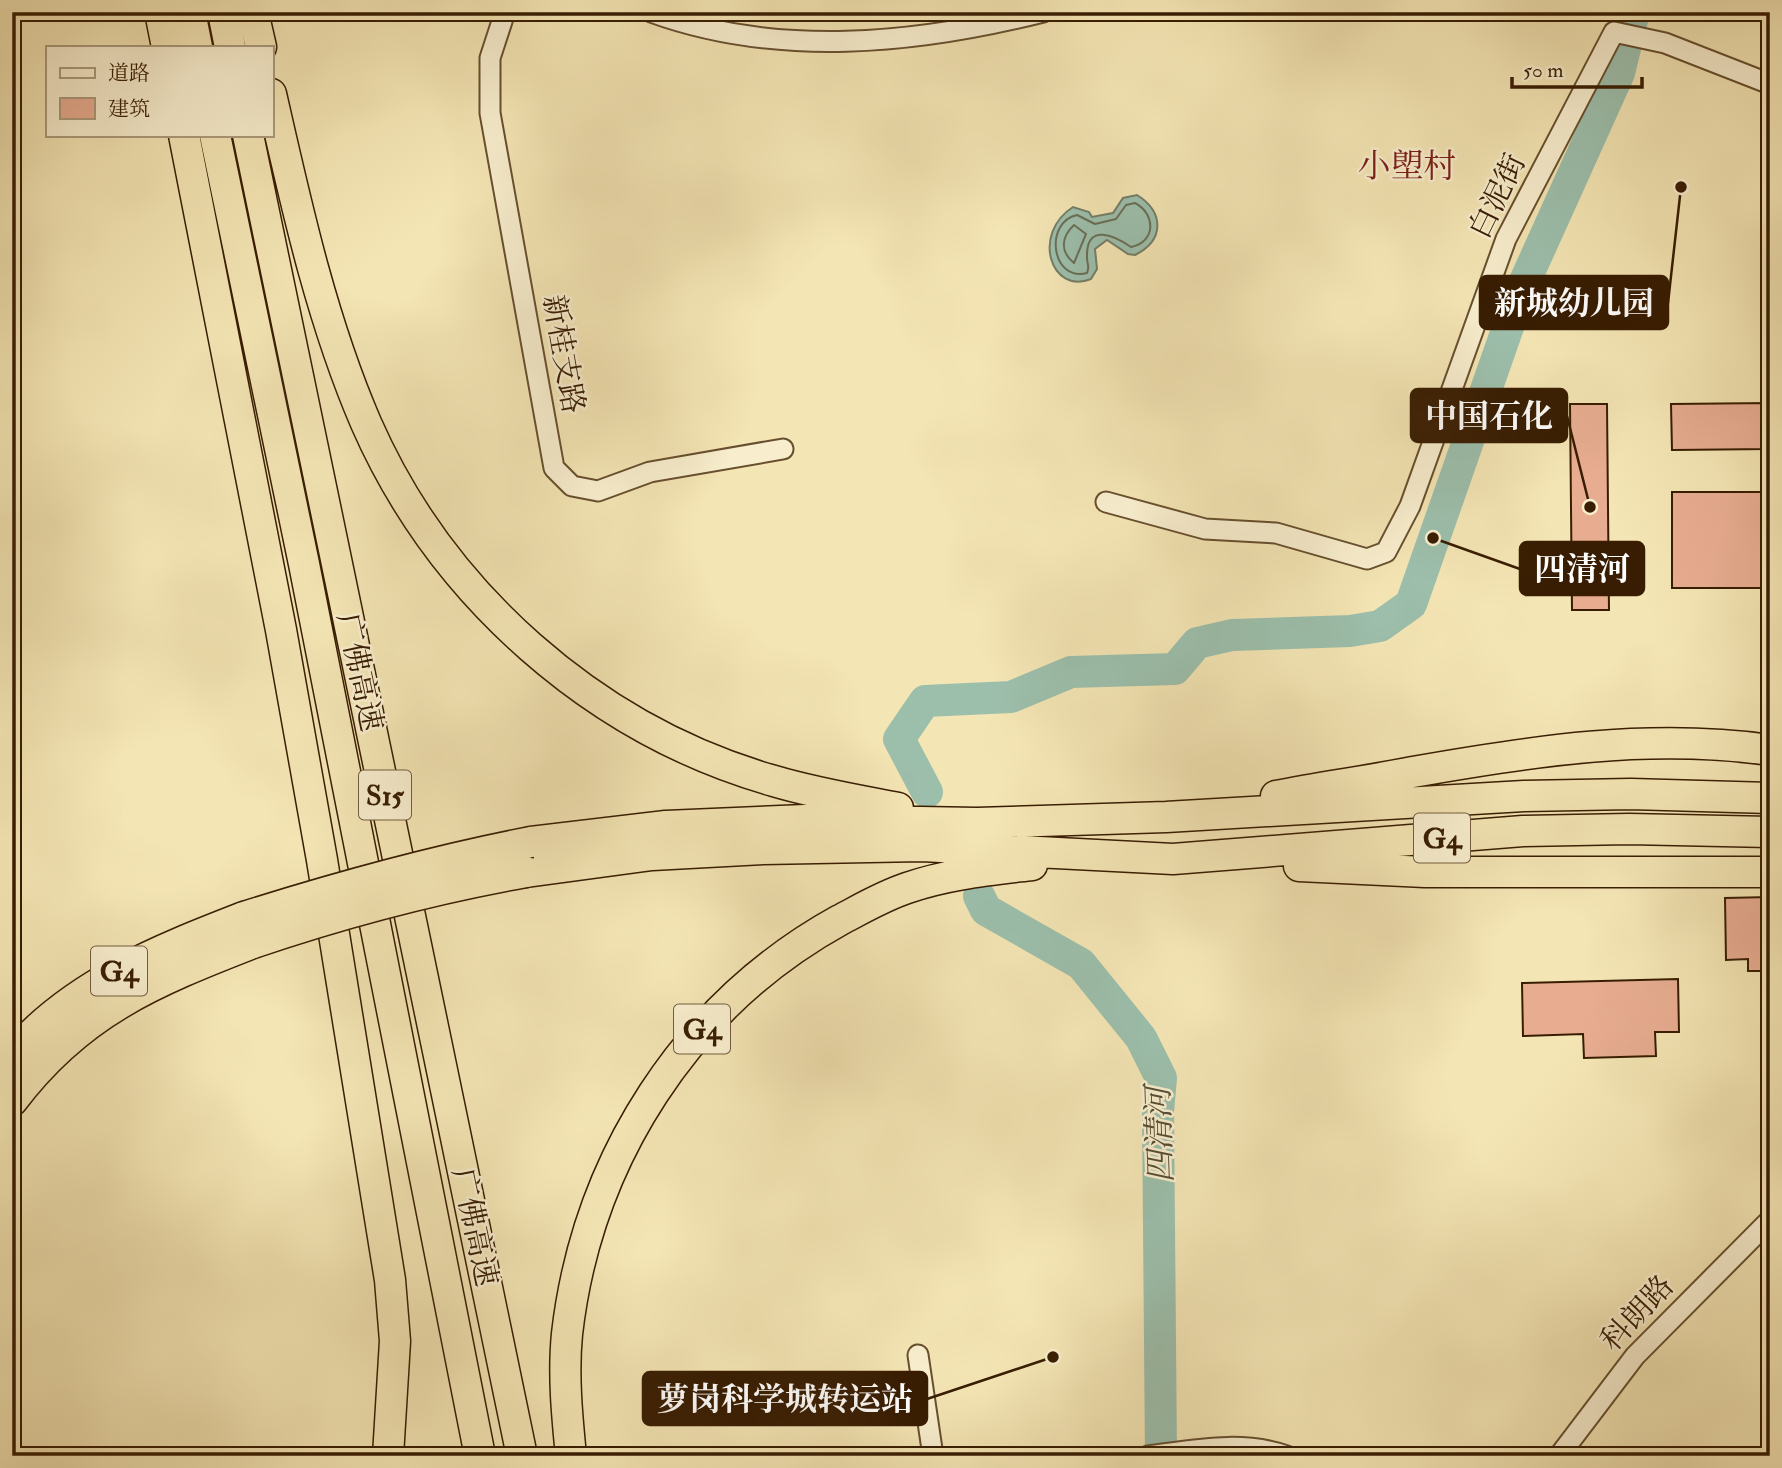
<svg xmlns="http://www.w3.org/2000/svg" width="1782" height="1468" font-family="'IM FELL Double Pica','Noto Serif SC',serif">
	<rect width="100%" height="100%" fill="#f4e5b4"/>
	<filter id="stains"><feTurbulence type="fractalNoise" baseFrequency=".00286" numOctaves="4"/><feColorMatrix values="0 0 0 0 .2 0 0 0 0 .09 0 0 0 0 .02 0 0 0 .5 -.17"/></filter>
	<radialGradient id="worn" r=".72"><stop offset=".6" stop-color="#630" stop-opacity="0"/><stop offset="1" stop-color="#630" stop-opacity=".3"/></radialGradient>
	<!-- water -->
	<path fill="#9cbfac" stroke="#747e68" stroke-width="2" d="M 1137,195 C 1164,212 1165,240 1135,255 L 1128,254 L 1107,240 L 1095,249 L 1097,269 L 1091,279 C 1051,295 1031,234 1073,207 L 1089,212 L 1092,217 L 1113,213 L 1123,198 Z"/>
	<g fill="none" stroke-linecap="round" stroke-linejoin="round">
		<!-- shore -->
		<path stroke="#6a6e57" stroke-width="2" d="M 1135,203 C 1156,214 1156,242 1131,247 C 1115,236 1086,222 1087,257 C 1087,265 1090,266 1087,273 C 1051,282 1044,222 1077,215 L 1095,224 L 1116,219 L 1126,205 Z
			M 1074,225 L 1086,234 L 1074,263 C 1060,252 1061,237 1074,225 Z"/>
		<!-- river -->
		<path stroke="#9cbfac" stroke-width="32" d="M 927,792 L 899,739 L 925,701 L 1011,697 L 1071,672 L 1175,669 L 1197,643 L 1232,635 L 1350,631 L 1380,626 L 1411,604 L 1521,290 L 1619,73 L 1634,12
			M 979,896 L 986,910 L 1081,964 L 1141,1038 L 1161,1078 L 1158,1111 L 1161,1456"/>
	</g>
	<!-- building -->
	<path fill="#e8ad91" stroke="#381d02" stroke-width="2" d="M 1770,403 L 1770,449 L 1672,450 L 1671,404 Z
		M 1570,404 L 1607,404 L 1609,610 L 1572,610 Z
		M 1672,492 L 1770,492 L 1770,588 L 1672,588 Z
		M 1770,897 L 1770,971 L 1748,971 L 1748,959 L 1726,960 L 1725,898 Z
		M 1678,979 L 1679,1032 L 1655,1032 L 1656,1056 L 1584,1058 L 1583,1034 L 1523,1036 L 1522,983 Z"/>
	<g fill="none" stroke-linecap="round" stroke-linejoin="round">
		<!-- minor casing -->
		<g stroke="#674f2e" stroke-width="23">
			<path id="minor" d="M 505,12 L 490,58 L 490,113 L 554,468 L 572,486 L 598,491 L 650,472 L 783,449
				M 651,12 C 777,58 916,44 1043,12
				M 1106,502 L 1205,529 L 1276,533 L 1367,559 L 1386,552 L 1410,506 L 1506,239 L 1614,32 L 1665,43 L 1770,84
				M 918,1355 L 933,1456
				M 1148,1456 C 1195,1450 1242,1440 1287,1456
				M 1559,1456 L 1635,1356 L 1770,1220"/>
		</g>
		<!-- highway casing -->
		<g stroke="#381d02" stroke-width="33">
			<path id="highway" d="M 160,12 L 167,47
				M 190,12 L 197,47
				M 223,12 L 230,47
				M 253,12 L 261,47
				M 271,94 C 296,204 321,319 366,423 C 441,594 594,730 774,781 C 814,793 856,800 898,808
				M 184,135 L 281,630 L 322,860 L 390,1280 L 395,1341 L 388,1456
				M 215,135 L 304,564 L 480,1456
				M 248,135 L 522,1456
				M 1276,796 C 1321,787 1368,781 1413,772 C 1532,751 1649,733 1770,750
				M 531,842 L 666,826 L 805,820 L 977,823 L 1166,817 L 1524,796 L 1631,794 L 1770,798
				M 1299,866 L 1425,872 L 1770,872
				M 526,872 L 652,855 L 763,849 L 922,846 L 1173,859 L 1523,831 L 1629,829 L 1770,832
				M 12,1055 C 73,984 159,950 244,917
				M 12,1101 C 79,1012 153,982 253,943
				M 571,1456 C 567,1416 563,1374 567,1334 C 587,1160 686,1005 840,920 C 861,909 883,896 907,888 C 947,874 990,870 1032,865"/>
		</g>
		<!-- minor -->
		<use href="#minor" stroke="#f8eece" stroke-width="19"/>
		<!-- highway -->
		<use href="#highway" stroke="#f4e5b4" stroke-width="30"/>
		<!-- highway-bridge casing -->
		<g stroke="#381d02" stroke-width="33" stroke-linecap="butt">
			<path id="highway-bridge" d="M 244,917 C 339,887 433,861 531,842
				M 253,943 C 344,912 431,889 526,872"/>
		</g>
		<!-- highway-bridge -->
		<use href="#highway-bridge" stroke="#f4e5b4" stroke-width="30"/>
	</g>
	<g text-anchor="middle" stroke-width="5" stroke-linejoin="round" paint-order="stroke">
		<!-- shield labels -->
		<g fill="#f8eece" stroke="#725c3f" stroke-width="2">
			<rect x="359" y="770.5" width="52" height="49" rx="5"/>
			<rect x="1414" y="813.5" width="56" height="49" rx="5"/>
			<rect x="91" y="946.5" width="56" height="49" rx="5"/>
			<rect x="674" y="1004.5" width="56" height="49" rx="5"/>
		</g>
		<g font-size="28" font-weight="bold" fill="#381d02">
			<text x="385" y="805">S15</text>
			<text x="1442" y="848">G4</text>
			<text x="119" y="981">G4</text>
			<text x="702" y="1039">G4</text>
		</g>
		<!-- street labels -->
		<g font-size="30" fill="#381d02" stroke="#f8eece">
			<text transform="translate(1497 196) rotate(-64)" y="10">白泥街</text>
			<text transform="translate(564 354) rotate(80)" y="10">新桂支路</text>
			<text transform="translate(360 672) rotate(78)" y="10">广佛高速</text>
			<text transform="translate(475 1227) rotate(78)" y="10">广佛高速</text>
			<text transform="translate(1637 1313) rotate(-47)" y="10">科朗路</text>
		</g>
		<!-- water labels -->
		<g font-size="32" font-style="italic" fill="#564e35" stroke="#f8eece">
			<text transform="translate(1159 1135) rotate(-92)" y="11">四清河</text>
		</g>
		<!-- quarter labels -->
		<g font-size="33" fill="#7a1f14" stroke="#f8eece">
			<text x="1407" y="177">小塱村</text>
		</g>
	</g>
	<!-- callouts -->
	<path fill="none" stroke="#381d02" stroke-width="2.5" d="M1681 187L1668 303M1590 507L1567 416M1433 538L1520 569M1053 1357L927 1399"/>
	<g fill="#381d02" stroke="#f8eece" stroke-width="2.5">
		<circle cx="1681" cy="187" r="7"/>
		<circle cx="1590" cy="507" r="7"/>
		<circle cx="1433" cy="538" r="7"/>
		<circle cx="1053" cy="1357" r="7"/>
	</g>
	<g fill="#381d02" stroke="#381d02" stroke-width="2.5">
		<rect x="1480" y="276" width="188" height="53" rx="7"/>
		<rect x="1411" y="389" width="156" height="53" rx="7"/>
		<rect x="1520" y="542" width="124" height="53" rx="7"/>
		<rect x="643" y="1372" width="284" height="53" rx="7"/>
	</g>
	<g font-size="32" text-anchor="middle" font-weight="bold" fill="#fff">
		<text x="1574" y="314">新城幼儿园</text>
		<text x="1489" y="427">中国石化</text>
		<text x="1582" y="580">四清河</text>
		<text x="785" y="1410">萝岗科学城转运站</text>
	</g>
	<!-- margin -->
	<rect width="1782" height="1468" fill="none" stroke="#f4e5b4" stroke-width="42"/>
	<rect x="14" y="14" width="1754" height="1440" fill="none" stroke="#381d02" stroke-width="3.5"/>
	<rect x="21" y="21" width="1740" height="1426" fill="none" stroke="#381d02" stroke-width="2"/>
	<!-- legend -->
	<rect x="46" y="46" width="228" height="91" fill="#f8eece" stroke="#ab9a7c" stroke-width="2"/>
	<rect x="60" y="68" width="35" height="10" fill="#f8eece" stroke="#ab9a7c" stroke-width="2"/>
	<text x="108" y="80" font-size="21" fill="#381d02">道路</text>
	<rect x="60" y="98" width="35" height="21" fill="#e8ad91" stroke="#ab9a7c" stroke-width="2"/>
	<text x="108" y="116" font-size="21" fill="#381d02">建筑</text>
	<!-- scale -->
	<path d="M1512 77v10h130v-10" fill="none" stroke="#381d02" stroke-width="3.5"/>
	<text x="1523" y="77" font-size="21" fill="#381d02" stroke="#f8eece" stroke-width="5" paint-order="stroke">50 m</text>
	<rect width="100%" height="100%" filter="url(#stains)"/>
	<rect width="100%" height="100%" fill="url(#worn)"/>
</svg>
